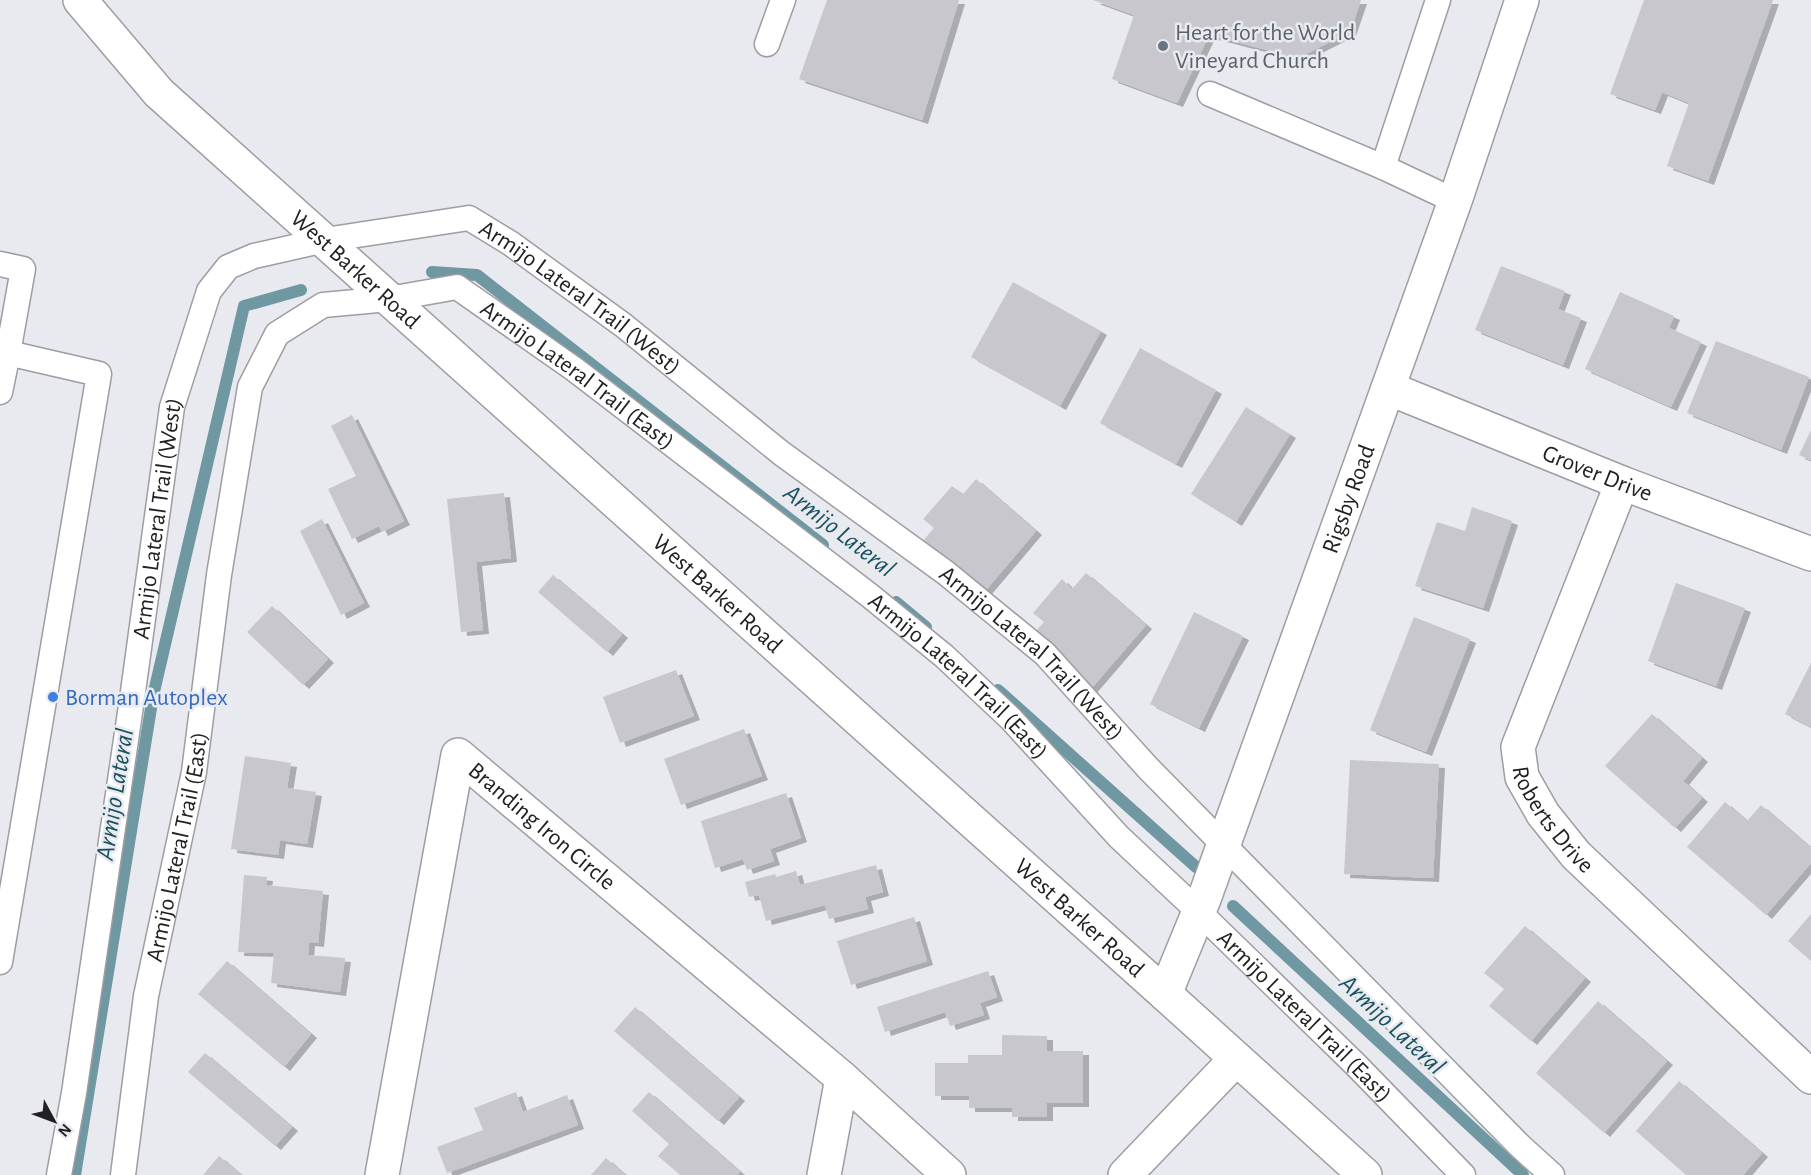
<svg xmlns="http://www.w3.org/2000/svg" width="1811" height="1175" font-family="'Alegreya Sans',sans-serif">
	<defs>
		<filter id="shadow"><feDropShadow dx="6" dy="4" stdDeviation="0" flood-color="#0004"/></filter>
	</defs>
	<rect width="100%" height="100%" fill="#e9eaf0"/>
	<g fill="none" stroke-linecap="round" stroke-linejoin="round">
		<!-- stream -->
		<path stroke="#6f98a2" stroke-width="12" d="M 432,272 L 477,275 L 823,545
			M 896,602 L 926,627
			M 998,690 L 1196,867
			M 1233,906 L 1523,1175
			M 75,1175 L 153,696 L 244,306 L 301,290"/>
	</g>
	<!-- building -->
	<path fill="#c7c7cd" filter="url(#shadow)" d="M 827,0 L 959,0 L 922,120 L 799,79 Z
		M 1093,0 L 1361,0 L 1350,32 L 1298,58 L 1209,35 L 1177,103 L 1112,79 L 1134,15 Z
		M 1644,0 L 1773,0 L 1708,181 L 1667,166 L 1689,103 L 1662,92 L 1655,110 L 1610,94 Z
		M 1501,266 L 1565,291 L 1558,309 L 1581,318 L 1563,365 L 1475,330 Z
		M 1013,282 L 1101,331 L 1060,406 L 971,357 Z
		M 1620,292 L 1674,316 L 1669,328 L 1701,342 L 1671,407 L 1585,369 Z
		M 1716,341 L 1809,377 L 1781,450 L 1687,413 Z
		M 1140,348 L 1216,390 L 1176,464 L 1100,423 Z
		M 1246,407 L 1290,434 L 1236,522 L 1191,494 Z
		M 352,415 L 404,521 L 382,532 L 379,526 L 352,539 L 328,489 L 356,476 L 331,426 Z
		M 1811,430 L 1811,460 L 1799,455 Z
		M 976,479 L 1036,531 L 981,596 L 921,543 L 934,528 L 923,519 L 952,486 L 963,494 Z
		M 504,493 L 511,558 L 476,562 L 483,630 L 461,632 L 447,499 Z
		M 1472,507 L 1512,521 L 1483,608 L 1415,586 L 1437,522 L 1465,531 Z
		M 322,519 L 364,603 L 341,615 L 300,531 Z
		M 1086,573 L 1146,625 L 1090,690 L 1030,638 L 1044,622 L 1033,613 L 1062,579 L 1072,589 Z
		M 553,575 L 622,634 L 607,652 L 538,592 Z
		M 1676,583 L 1745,608 L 1716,686 L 1648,661 Z
		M 272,606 L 328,659 L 303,685 L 247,632 Z
		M 1194,612 L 1243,636 L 1199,728 L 1150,704 Z
		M 1414,617 L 1470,639 L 1426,752 L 1370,730 Z
		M 1811,663 L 1811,727 L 1785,714 Z
		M 676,670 L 694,716 L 620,743 L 603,697 Z
		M 1652,714 L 1702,758 L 1683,781 L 1702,798 L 1675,828 L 1605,766 Z
		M 744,729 L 762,776 L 681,805 L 664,759 Z
		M 245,756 L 291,763 L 287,788 L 316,792 L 307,844 L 280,840 L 278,855 L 231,849 Z
		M 1350,760 L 1439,764 L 1433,878 L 1344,874 Z
		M 786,793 L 801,838 L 770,849 L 774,861 L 747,870 L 743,859 L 715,868 L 701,821 Z
		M 1725,802 L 1747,821 L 1761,805 L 1811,848 L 1811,863 L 1766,915 L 1687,847 Z
		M 876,865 L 883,892 L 865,897 L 868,909 L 829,919 L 825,905 L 766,921 L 759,895 L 749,897 L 745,882 L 775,874 L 776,877 L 796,871 L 800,885 Z
		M 244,875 L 267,877 L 266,885 L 323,891 L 318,943 L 309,942 L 308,955 L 345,958 L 340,992 L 271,983 L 274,953 L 238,952 Z
		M 1811,914 L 1811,961 L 1788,941 Z
		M 914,917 L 927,961 L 851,985 L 837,941 Z
		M 1525,926 L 1585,978 L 1531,1041 L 1489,1006 L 1504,989 L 1484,973 Z
		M 227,961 L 311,1034 L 284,1067 L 198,994 Z
		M 988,971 L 997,997 L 980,1003 L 984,1015 L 950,1026 L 945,1012 L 885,1032 L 877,1007 Z
		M 1598,1001 L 1667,1061 L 1604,1133 L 1536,1073 Z
		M 635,1007 L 739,1097 L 718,1121 L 614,1031 Z
		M 1002,1035 L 1047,1036 L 1047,1051 L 1083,1051 L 1083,1103 L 1047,1103 L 1047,1117 L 1012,1117 L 1012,1108 L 969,1108 L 969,1096 L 935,1096 L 935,1063 L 968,1063 L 968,1055 L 1002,1055 Z
		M 205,1053 L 292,1127 L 275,1146 L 188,1072 Z
		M 1679,1081 L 1762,1153 L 1743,1175 L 1686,1175 L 1636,1131 Z
		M 516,1092 L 523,1112 L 567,1095 L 578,1125 L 447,1173 L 437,1147 L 483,1130 L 474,1108 Z
		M 649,1092 L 740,1172 L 737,1175 L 680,1175 L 658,1156 L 669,1144 L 632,1111 Z
		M 219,1156 L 241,1175 L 203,1175 Z
		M 606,1158 L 625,1175 L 591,1175 Z"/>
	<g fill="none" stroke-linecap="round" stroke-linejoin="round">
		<!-- service casing -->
		<g stroke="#9d9da3" stroke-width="27">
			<g id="service">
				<path d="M 767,44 L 783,0"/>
				<path d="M 1210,94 L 1383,167 L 1455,201"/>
				<path d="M 1383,167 L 1438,0"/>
				<path d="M 0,264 L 23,269 L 8,353"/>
				<path d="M 0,392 L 8,353 L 99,374 L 0,962"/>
				<path id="s1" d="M 59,1175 L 74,1093 L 132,699 L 172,407 L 209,291 L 228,267 L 254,256 L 325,240 L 469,218 L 510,243 L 623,325 L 781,453 L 946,573 L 1045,654 L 1147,767 L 1520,1146 L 1552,1175"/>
				<path id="s2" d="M 123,1175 L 146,996 L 194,772 L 219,575 L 250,387 L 277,334 L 323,305 L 389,299 L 457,287 L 574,369 L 869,595 L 944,656 L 1011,719 L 1119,837 L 1198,911 L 1356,1065 L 1463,1175"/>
			</g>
		</g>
		<!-- minor casing -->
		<g stroke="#9d9da3" stroke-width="36">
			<g id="minor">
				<path id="s3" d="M 80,0 L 159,93 L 1165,994 L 1365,1175"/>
				<path id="s4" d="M 1388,388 L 1622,483 L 1811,554"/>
				<path id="s5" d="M 1622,483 L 1518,747 L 1522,777 L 1543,814 L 1576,855 L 1811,1077"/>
				<path id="s6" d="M 1165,994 L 1204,899 L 1388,388 L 1455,201 L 1522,0"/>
				<path id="s7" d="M 382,1175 L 458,755 L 842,1078 L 949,1175"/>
				<path d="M 824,1175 L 842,1078"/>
				<path d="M 1125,1175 L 1236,1059"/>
			</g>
		</g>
		<!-- service -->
		<use href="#service" stroke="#fff" stroke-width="24"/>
		<!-- minor -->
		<use href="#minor" stroke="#fff" stroke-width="33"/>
	</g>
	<!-- markers -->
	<circle fill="#6b7280" stroke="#e9eaf0" stroke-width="2" cx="1163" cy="46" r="6"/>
	<circle fill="#3f7fe0" stroke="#e9eaf0" stroke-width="2" cx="53" cy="697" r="6"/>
	<g text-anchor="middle" stroke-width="5" stroke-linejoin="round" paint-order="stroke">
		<!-- worship labels -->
		<g font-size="24" fill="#5b616d" stroke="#e9eaf0" text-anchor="start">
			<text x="1175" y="40">Heart for the World<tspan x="1175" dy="28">Vineyard Church</tspan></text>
		</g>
		<!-- street labels -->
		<g font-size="24" fill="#212124" stroke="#e9eaf0">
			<text dy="8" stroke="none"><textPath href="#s3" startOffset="386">West Barker Road</textPath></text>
			<text dy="8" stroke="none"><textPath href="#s1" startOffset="1312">Armijo Lateral Trail (West)</textPath></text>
			<text dy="8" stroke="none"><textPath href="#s2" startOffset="1197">Armijo Lateral Trail (East)</textPath></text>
			<text dy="8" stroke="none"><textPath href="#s4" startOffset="226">Grover Drive</textPath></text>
			<text dy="8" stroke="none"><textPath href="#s6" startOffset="528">Rigsby Road</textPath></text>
			<text dy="8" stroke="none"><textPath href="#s1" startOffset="664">Armijo Lateral Trail (West)</textPath></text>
			<text dy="8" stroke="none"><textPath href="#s3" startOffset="872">West Barker Road</textPath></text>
			<text dy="8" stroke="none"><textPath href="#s1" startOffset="1888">Armijo Lateral Trail (West)</textPath></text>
			<text dy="8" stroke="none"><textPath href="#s2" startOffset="1683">Armijo Lateral Trail (East)</textPath></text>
			<text dy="8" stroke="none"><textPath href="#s5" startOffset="366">Roberts Drive</textPath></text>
			<text dy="8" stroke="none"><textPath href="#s7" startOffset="537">Branding Iron Circle</textPath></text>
			<text dy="8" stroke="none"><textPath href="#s2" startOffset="333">Armijo Lateral Trail (East)</textPath></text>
			<text dy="8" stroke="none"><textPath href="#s3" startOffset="1358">West Barker Road</textPath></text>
			<text dy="8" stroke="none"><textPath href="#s2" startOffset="2169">Armijo Lateral Trail (East)</textPath></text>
		</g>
		<!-- shop labels -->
		<g font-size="24" fill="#366cbe" stroke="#e9eaf0" text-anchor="start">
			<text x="65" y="705">Borman Autoplex</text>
		</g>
		<!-- water labels -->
		<g font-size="26" font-style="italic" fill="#17515e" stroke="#e9eaf0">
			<text transform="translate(840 530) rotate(38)" y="9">Armijo Lateral</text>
			<text transform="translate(114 794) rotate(-81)" y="9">Armijo Lateral</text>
			<text transform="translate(1393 1024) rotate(43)" y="9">Armijo Lateral</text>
		</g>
	</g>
	<!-- north arrow -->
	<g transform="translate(54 1121) rotate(131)" stroke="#e9eaf0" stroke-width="4.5" paint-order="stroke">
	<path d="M0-4.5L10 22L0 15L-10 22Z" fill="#212124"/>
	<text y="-9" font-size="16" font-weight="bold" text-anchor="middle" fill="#212124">N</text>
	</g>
</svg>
